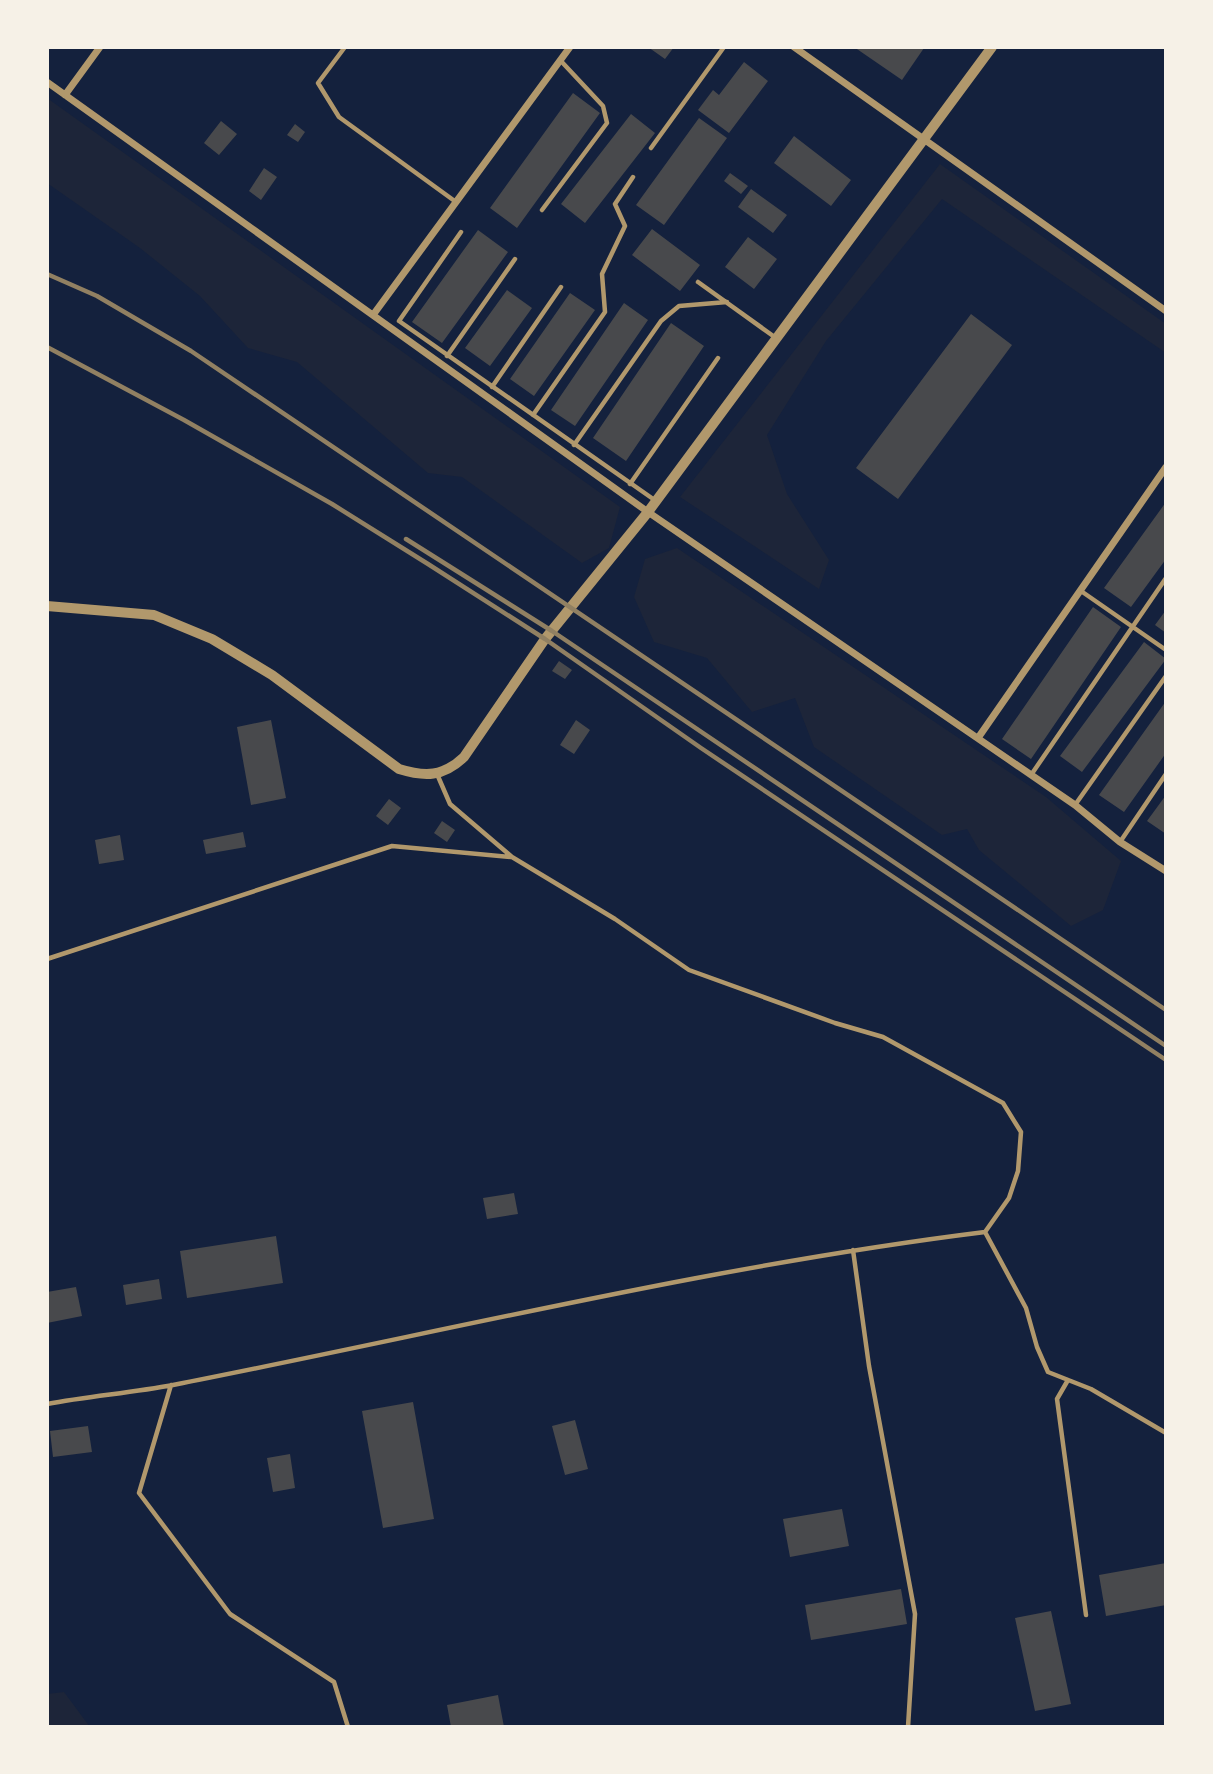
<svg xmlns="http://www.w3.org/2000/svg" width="1213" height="1774" font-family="Manrope,sans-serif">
	<rect width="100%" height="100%" fill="#14213d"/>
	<!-- green -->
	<path fill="#1d2539" d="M 47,98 L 620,507 L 609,548 L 582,563 L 462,477 L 428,473 L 297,362 L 248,348 L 200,296 L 140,248 L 47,183 Z
		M 940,164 L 1166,324 L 1166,353 L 942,199 L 826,341 L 767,435 L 787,494 L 829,560 L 819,589 L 680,497 Z
		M 677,548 L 1046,797 L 1121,861 L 1103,910 L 1071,926 L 979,850 L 967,829 L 942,835 L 814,747 L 795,698 L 752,712 L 707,658 L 654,642 L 634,597 L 645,559 Z
		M 64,1692 L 90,1727 L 47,1727 L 47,1694 Z"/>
	<!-- building -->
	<path fill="#48494c" d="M 648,47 L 674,47 L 665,59 Z
		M 854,47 L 922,47 L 924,48 L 902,80 Z
		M 744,62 L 768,81 L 729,133 L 698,110 L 713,90 L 719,95 Z
		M 573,93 L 600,113 L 517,228 L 490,208 Z
		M 631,114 L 655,133 L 585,223 L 561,204 Z
		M 699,118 L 727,138 L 664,225 L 636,205 Z
		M 221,121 L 237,134 L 219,155 L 204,143 Z
		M 295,124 L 305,132 L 298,142 L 287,135 Z
		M 794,136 L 851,180 L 831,206 L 774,163 Z
		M 264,168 L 277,177 L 261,200 L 249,191 Z
		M 730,173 L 748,186 L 741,194 L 724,181 Z
		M 751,189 L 787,215 L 773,233 L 738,207 Z
		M 652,229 L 700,265 L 680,291 L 632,255 Z
		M 478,230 L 508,252 L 442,343 L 412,322 Z
		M 748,237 L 777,259 L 754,289 L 725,267 Z
		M 507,290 L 532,308 L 490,366 L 465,348 Z
		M 570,293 L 595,310 L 534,396 L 510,379 Z
		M 624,303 L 648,320 L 575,426 L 551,410 Z
		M 971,314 L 1012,345 L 898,499 L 856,468 Z
		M 671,323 L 704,346 L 626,461 L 593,438 Z
		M 1166,502 L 1166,559 L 1131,607 L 1104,588 Z
		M 1093,607 L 1121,627 L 1031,759 L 1002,739 Z
		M 1166,610 L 1166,633 L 1155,625 Z
		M 1144,642 L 1166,659 L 1082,772 L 1060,756 Z
		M 559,661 L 572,670 L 565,679 L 552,671 Z
		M 1166,701 L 1166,753 L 1124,812 L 1099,795 Z
		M 271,720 L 286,798 L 251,805 L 237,727 Z
		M 576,720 L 590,730 L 574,754 L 560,745 Z
		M 1166,795 L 1166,834 L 1147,821 Z
		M 389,799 L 401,808 L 388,825 L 376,816 Z
		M 442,821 L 455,830 L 447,842 L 434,833 Z
		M 243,832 L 246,847 L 206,854 L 203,840 Z
		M 120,835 L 124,860 L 99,864 L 95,840 Z
		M 514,1193 L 518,1214 L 487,1219 L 483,1198 Z
		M 276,1236 L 283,1283 L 187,1298 L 180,1251 Z
		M 159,1279 L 162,1299 L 126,1305 L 123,1285 Z
		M 76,1287 L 82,1316 L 47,1323 L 47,1292 Z
		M 413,1402 L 434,1519 L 383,1528 L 362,1411 Z
		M 575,1420 L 588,1469 L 565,1475 L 552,1426 Z
		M 88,1426 L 92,1452 L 53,1457 L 50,1431 Z
		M 290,1454 L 295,1488 L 273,1492 L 267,1458 Z
		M 842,1509 L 849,1546 L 790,1557 L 783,1519 Z
		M 1166,1563 L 1166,1605 L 1106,1616 L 1099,1575 Z
		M 901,1589 L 907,1624 L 811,1640 L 805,1605 Z
		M 1051,1611 L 1071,1704 L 1035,1711 L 1015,1618 Z
		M 498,1695 L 504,1727 L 451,1727 L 447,1705 Z"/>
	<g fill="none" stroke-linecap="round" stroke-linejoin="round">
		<!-- service -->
		<path stroke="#b1986c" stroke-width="4.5" d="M 345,47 L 318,83 L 339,117 L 456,202
			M 651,148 L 724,47
			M 542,210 L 607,123 L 603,106 L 560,60
			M 461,232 L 399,321 L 656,501
			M 698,282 L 776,338
			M 447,356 L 515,259
			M 492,387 L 561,287
			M 533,415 L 605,312 L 602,274 L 625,226 L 615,204 L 633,177
			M 574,445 L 661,321 L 679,306 L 727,302
			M 630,484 L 718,358
			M 1081,591 L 1166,650
			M 1031,775 L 1166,578
			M 1075,805 L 1166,676
			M 1120,842 L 1166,774
			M 47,959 L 392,846 L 511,857
			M 985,1232 L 1026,1308 L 1037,1347 L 1048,1372 L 1091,1389 L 1166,1433
			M 853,1250 L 869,1366 L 915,1614 L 908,1727
			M 1068,1380 L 1057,1399 L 1086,1615
			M 171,1385 L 139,1493 L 230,1614 L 334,1682 L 348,1727
			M 47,1404 C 89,1396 131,1393 173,1385 C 443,1332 711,1266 985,1232 L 1009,1198 L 1018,1171 L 1021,1132 L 1003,1103 L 883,1037 L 835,1023 L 689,970 L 615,919 L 512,857 L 450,804 L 437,774"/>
		<!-- minor -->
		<path stroke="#b1986c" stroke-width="7" d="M 794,47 L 1166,311
			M 47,82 L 648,512 L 1075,805 L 1120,842 L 1166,871
			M 65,95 L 100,47
			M 373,315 L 570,47
			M 978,738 L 1166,467"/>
		<!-- tertiary -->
		<path stroke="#b1986c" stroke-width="10" d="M 47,606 L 154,615 L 212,639 L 272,675 L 399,769 C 425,777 443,777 464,757 L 545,639 L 648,512 L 992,47"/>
		<!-- rail -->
		<path stroke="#918062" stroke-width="4.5" d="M 47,274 L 97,296 L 191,351 L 1166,1010
			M 47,347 L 184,420 L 332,504 L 428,564 L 545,639 L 701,748 L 1166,1060
			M 406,539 L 552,631 L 1166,1046"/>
	</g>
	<!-- border -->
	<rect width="1213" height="1774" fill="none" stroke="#f6f1e7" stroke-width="98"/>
</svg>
